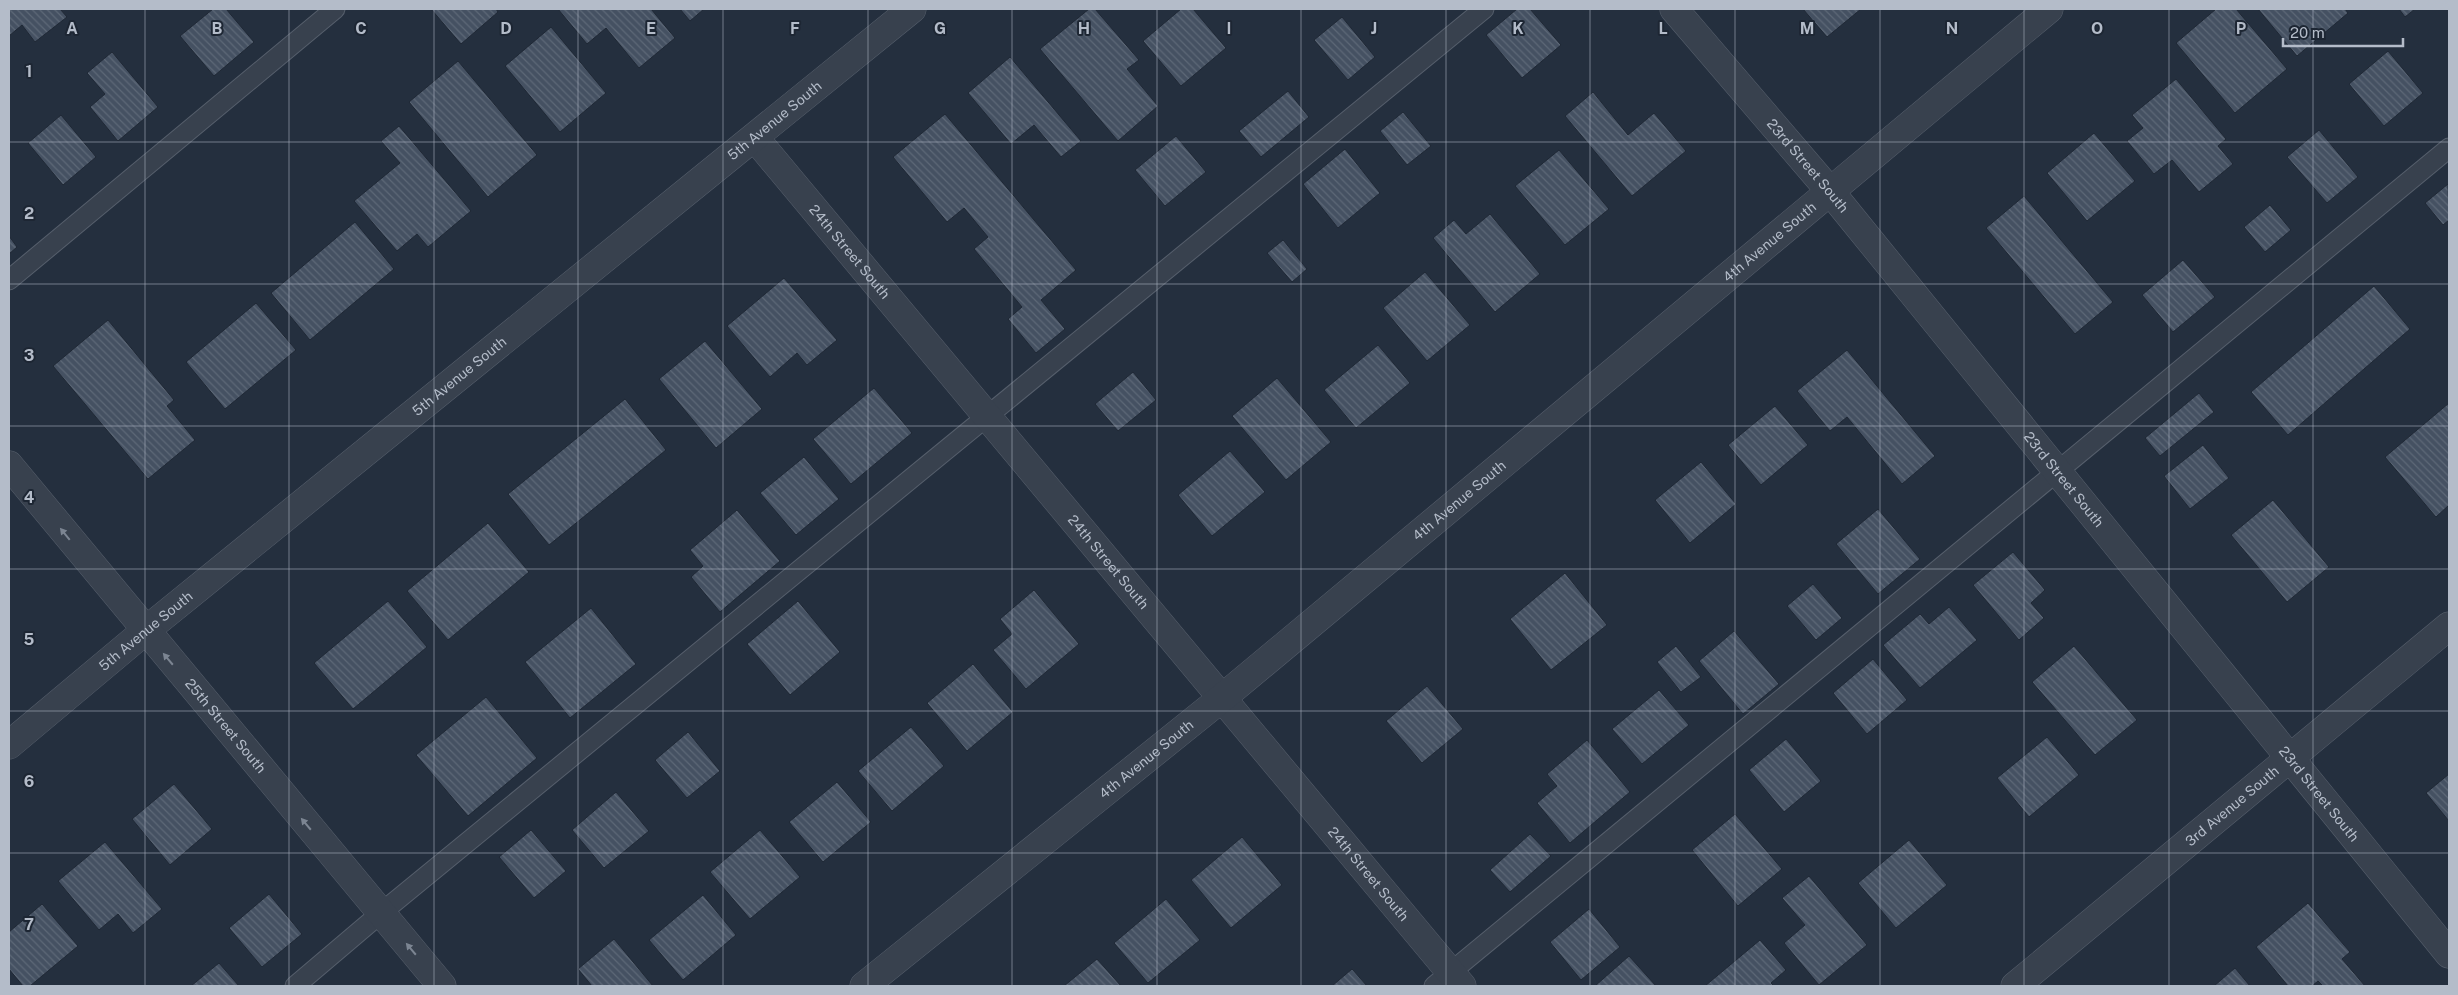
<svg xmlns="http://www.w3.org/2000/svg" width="2458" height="995" font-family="'Public Sans',sans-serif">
	<defs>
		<pattern id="building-back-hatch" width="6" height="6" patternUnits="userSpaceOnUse" patternTransform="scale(1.25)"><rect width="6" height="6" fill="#455162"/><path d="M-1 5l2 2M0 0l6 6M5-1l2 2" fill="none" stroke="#5d6877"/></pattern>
	</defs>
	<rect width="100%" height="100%" fill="#242f3e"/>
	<!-- building -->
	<path fill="url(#building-back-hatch)" stroke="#1f2835" d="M 9,9 L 60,9 L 67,17 L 35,42 L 22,25 L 9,36 Z
		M 213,9 L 226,9 L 254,42 L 214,76 L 180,36 Z
		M 431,9 L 496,9 L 498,12 L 461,44 Z
		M 558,9 L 651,9 L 675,38 L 639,68 L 606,28 L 587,44 Z
		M 680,9 L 704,9 L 690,21 Z
		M 1089,9 L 1095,9 L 1139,60 L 1127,69 L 1158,106 L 1118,141 L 1040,49 Z
		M 1181,9 L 1193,9 L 1226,48 L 1181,86 L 1143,41 Z
		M 1517,9 L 1530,9 L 1561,45 L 1522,78 L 1486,35 Z
		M 1803,9 L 1861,9 L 1827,37 Z
		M 2216,9 L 2236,9 L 2287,69 L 2235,113 L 2176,43 Z
		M 2258,9 L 2345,9 L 2348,13 L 2297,56 Z
		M 2399,9 L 2415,9 L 2405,17 Z
		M 1342,17 L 1375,57 L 1348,80 L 1314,40 Z
		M 551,27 L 606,93 L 560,132 L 505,66 Z
		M 2388,51 L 2423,93 L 2384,126 L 2349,84 Z
		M 112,52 L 158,107 L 118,141 L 90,107 L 105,94 L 87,73 Z
		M 1010,57 L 1081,141 L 1061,157 L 1034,125 L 1011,144 L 968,93 Z
		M 458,61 L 537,155 L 488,197 L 409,102 Z
		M 2176,79 L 2226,139 L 2218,146 L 2233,164 L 2199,192 L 2172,160 L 2154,174 L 2127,141 L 2143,128 L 2132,115 Z
		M 1288,91 L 1309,117 L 1261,157 L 1239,131 Z
		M 1593,92 L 1628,135 L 1654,113 L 1686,151 L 1632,196 L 1565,116 Z
		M 1403,112 L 1431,146 L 1407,165 L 1380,131 Z
		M 945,114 L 1076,270 L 1041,300 L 1065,329 L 1036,353 L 1008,319 L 1022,307 L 974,249 L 988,237 L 964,208 L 947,222 L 893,157 Z
		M 61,115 L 96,157 L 63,185 L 28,143 Z
		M 399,126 L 471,211 L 428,247 L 417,234 L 397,251 L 354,201 L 400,163 L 381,141 Z
		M 2319,130 L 2358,177 L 2327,203 L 2287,157 Z
		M 2094,133 L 2135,181 L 2087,221 L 2047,173 Z
		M 1176,136 L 1206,172 L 1165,206 L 1135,170 Z
		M 1345,149 L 1380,193 L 1338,228 L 1303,184 Z
		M 1559,150 L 1609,209 L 1565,245 L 1515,186 Z
		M 2448,184 L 2449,220 L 2443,225 L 2425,203 Z
		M 2024,196 L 2113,302 L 2075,334 L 1986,228 Z
		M 2270,205 L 2291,230 L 2265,252 L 2244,227 Z
		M 1490,214 L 1540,274 L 1495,312 L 1433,238 L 1454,220 L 1466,234 Z
		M 355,222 L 394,269 L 310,340 L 271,293 Z
		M 9,236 L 17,247 L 9,254 Z
		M 1283,240 L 1307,269 L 1292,282 L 1267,253 Z
		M 2183,260 L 2215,297 L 2173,332 L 2142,295 Z
		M 1425,272 L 1470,325 L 1427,361 L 1383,308 Z
		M 784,278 L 837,340 L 807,365 L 797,353 L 770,377 L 727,326 Z
		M 2374,286 L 2410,329 L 2288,435 L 2251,392 Z
		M 256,303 L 296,350 L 225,409 L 186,362 Z
		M 108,320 L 174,400 L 167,406 L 195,440 L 148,479 L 53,366 Z
		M 705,341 L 762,409 L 716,448 L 659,379 Z
		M 1378,345 L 1410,383 L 1356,428 L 1324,390 Z
		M 1847,350 L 1935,456 L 1902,484 L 1847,417 L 1830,431 L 1797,391 Z
		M 1133,372 L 1156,400 L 1118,431 L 1095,404 Z
		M 1277,378 L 1331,442 L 1286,480 L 1232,416 Z
		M 874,388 L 912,433 L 851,484 L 813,439 Z
		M 2199,393 L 2214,412 L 2160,456 L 2145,438 Z
		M 625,399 L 666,450 L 549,545 L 508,494 Z
		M 2449,403 L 2449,505 L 2436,517 L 2385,457 Z
		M 1775,406 L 1808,445 L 1761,485 L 1728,445 Z
		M 2203,445 L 2229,478 L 2190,509 L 2164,476 Z
		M 1230,451 L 1265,492 L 1212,536 L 1178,495 Z
		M 804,457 L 839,499 L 796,535 L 760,493 Z
		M 1701,462 L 1736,504 L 1690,543 L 1655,500 Z
		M 2273,500 L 2329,567 L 2287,602 L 2231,535 Z
		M 1878,509 L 1920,559 L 1878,594 L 1836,544 Z
		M 737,510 L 780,561 L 720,612 L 691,577 L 703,566 L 690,550 Z
		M 488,523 L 529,572 L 448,640 L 407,591 Z
		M 2013,552 L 2045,590 L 2031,603 L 2044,618 L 2019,640 L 1973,585 Z
		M 1565,573 L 1607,625 L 1551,670 L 1510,619 Z
		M 1813,584 L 1842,618 L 1816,640 L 1787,606 Z
		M 1034,590 L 1079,644 L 1026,689 L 993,650 L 1012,634 L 1000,619 Z
		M 388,601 L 427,647 L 353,709 L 314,663 Z
		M 798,601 L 840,652 L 790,695 L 747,644 Z
		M 1949,607 L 1977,640 L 1920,688 L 1883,645 L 1920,614 L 1929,624 Z
		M 591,608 L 636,664 L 570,718 L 525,662 Z
		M 1734,631 L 1779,684 L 1743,714 L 1699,661 Z
		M 1676,646 L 1701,677 L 1681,692 L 1657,662 Z
		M 2074,646 L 2137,720 L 2095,755 L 2032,682 Z
		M 1873,659 L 1907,700 L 1867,734 L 1833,693 Z
		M 973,664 L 1013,712 L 967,751 L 927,703 Z
		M 1427,686 L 1463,729 L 1422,763 L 1386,721 Z
		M 1659,690 L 1689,725 L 1642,764 L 1612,729 Z
		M 486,697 L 537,758 L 468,816 L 416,755 Z
		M 911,727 L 944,766 L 892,811 L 858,771 Z
		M 688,732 L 720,771 L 687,798 L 655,760 Z
		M 2047,737 L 2079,775 L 2029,817 L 1997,778 Z
		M 1786,739 L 1821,781 L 1784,812 L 1749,770 Z
		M 1587,740 L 1630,792 L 1570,843 L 1537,803 L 1557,786 L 1547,774 Z
		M 2449,774 L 2449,821 L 2426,793 Z
		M 837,782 L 871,822 L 823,862 L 789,822 Z
		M 174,784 L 212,829 L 170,865 L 132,819 Z
		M 616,792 L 649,831 L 604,868 L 572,830 Z
		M 1735,814 L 1782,869 L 1738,906 L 1692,850 Z
		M 531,830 L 566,871 L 534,898 L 499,857 Z
		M 760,830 L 800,877 L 750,919 L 710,872 Z
		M 1530,834 L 1551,856 L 1510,892 L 1490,870 Z
		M 1242,837 L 1282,885 L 1231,928 L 1191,880 Z
		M 1909,840 L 1947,885 L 1896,928 L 1858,883 Z
		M 105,842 L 162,909 L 133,933 L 118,914 L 99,930 L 58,881 Z
		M 1809,876 L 1867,945 L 1819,985 L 1784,943 L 1805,925 L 1782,898 Z
		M 269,894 L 302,934 L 262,967 L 229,928 Z
		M 703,895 L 736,935 L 683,980 L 649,940 Z
		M 1166,899 L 1200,940 L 1148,983 L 1114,943 Z
		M 2308,903 L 2350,952 L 2342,959 L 2365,986 L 2323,986 L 2318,981 L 2312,986 L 2288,986 L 2256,947 Z
		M 42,904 L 78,946 L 30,986 L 23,986 L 9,969 L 9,932 Z
		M 1589,909 L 1620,947 L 1581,980 L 1550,942 Z
		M 614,939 L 653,986 L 592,986 L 578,969 Z
		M 1760,940 L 1786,970 L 1771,983 L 1774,986 L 1705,986 Z
		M 1629,956 L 1656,986 L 1595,986 Z
		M 1097,959 L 1121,986 L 1064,986 Z
		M 219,963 L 239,986 L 191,986 Z
		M 2235,968 L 2250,986 L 2214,986 Z
		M 1352,969 L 1367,986 L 1332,986 Z"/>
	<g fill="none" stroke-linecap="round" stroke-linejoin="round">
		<!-- service casing -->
		<g stroke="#565f6c" stroke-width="21">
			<path id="service" d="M 9,280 L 335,9
				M 295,986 L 381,913 L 1484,9
				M 1434,986 L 2449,148"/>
		</g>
		<!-- minor casing -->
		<g stroke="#565f6c" stroke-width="29">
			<g id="minor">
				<path id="s1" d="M 1674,9 L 1829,190 L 2449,954"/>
				<path id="s2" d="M 755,138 L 1462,986"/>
				<path id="s3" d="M 9,745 L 145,631 L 912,9"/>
				<path id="s4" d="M 864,986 L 1222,698 L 2049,9"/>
				<path id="s5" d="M 2015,986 L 2449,626"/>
			</g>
		</g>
		<!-- tertiary casing -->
		<g stroke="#565f6c" stroke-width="29">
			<g id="tertiary">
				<path id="s6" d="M 9,465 L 442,986"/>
			</g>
		</g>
		<!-- service -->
		<use href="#service" stroke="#38414e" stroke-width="19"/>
		<!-- minor -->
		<use href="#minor" stroke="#38414e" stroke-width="28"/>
		<!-- tertiary -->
		<use href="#tertiary" stroke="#38414e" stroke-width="28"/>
	</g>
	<!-- one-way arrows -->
	<defs><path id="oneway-solid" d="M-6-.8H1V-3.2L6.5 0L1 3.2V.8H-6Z" transform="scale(1.25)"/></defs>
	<g fill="#7c8592">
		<use href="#oneway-solid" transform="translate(65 534) rotate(-129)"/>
		<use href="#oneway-solid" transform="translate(168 659) rotate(-130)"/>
		<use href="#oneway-solid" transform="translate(306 824) rotate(-130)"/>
		<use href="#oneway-solid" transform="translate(411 949) rotate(-130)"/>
	</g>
	<!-- grid -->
	<path fill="none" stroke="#b4bcc9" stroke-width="1" stroke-opacity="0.55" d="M 145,9 L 145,986M 289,9 L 289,986M 434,9 L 434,986M 578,9 L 578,986M 723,9 L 723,986M 868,9 L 868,986M 1012,9 L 1012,986M 1157,9 L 1157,986M 1301,9 L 1301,986M 1446,9 L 1446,986M 1590,9 L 1590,986M 1735,9 L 1735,986M 1880,9 L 1880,986M 2024,9 L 2024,986M 2169,9 L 2169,986M 2313,9 L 2313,986M 9,142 L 2449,142M 9,284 L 2449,284M 9,426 L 2449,426M 9,569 L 2449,569M 9,711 L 2449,711M 9,853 L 2449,853"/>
	<g text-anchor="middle" stroke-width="4" stroke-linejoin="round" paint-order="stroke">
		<!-- street labels -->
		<g font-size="14" fill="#b4bcc9" stroke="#1d2633">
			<text dy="5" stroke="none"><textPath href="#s3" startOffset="988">5th Avenue South</textPath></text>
			<text dy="5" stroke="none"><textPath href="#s1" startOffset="206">23rd Street South</textPath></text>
			<text dy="5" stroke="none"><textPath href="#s4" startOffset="1172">4th Avenue South</textPath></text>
			<text dy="5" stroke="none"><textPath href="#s2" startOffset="148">24th Street South</textPath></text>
			<text dy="5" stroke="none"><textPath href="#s3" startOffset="582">5th Avenue South</textPath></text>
			<text dy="5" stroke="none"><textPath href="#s1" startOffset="611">23rd Street South</textPath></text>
			<text dy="5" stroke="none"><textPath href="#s4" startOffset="768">4th Avenue South</textPath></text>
			<text dy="5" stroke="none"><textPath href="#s2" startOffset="552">24th Street South</textPath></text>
			<text dy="5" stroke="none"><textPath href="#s3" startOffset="178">5th Avenue South</textPath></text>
			<text dy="5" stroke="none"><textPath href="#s6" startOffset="339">25th Street South</textPath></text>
			<text dy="5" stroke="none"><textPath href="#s4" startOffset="362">4th Avenue South</textPath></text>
			<text dy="5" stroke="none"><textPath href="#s1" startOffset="1016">23rd Street South</textPath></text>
			<text dy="5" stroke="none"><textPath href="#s5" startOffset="282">3rd Avenue South</textPath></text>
			<text dy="5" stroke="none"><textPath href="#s2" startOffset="958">24th Street South</textPath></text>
		</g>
	</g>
	<g font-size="16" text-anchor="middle" font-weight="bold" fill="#b4bcc9" stroke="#1d2633" stroke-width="4" stroke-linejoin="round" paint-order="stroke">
		<text x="72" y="34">A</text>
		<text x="217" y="34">B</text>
		<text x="361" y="34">C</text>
		<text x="506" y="34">D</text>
		<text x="651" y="34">E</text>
		<text x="795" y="34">F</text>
		<text x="940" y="34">G</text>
		<text x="1084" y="34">H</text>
		<text x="1229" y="34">I</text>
		<text x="1374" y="34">J</text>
		<text x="1518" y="34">K</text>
		<text x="1663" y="34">L</text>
		<text x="1807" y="34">M</text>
		<text x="1952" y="34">N</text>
		<text x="2097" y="34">O</text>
		<text x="2241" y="34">P</text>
		<text x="29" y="77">1</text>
		<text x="29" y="219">2</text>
		<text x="29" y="361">3</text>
		<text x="29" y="503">4</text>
		<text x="29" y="645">5</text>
		<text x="29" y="787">6</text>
		<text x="29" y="930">7</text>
	</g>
	<!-- border -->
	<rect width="2458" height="995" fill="none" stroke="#b4bcc9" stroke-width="20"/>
	<!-- scale -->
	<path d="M2283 38v8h120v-8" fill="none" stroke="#b4bcc9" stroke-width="2.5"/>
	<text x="2290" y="38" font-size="15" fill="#b4bcc9" stroke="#1d2633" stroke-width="4" paint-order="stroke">20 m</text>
</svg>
